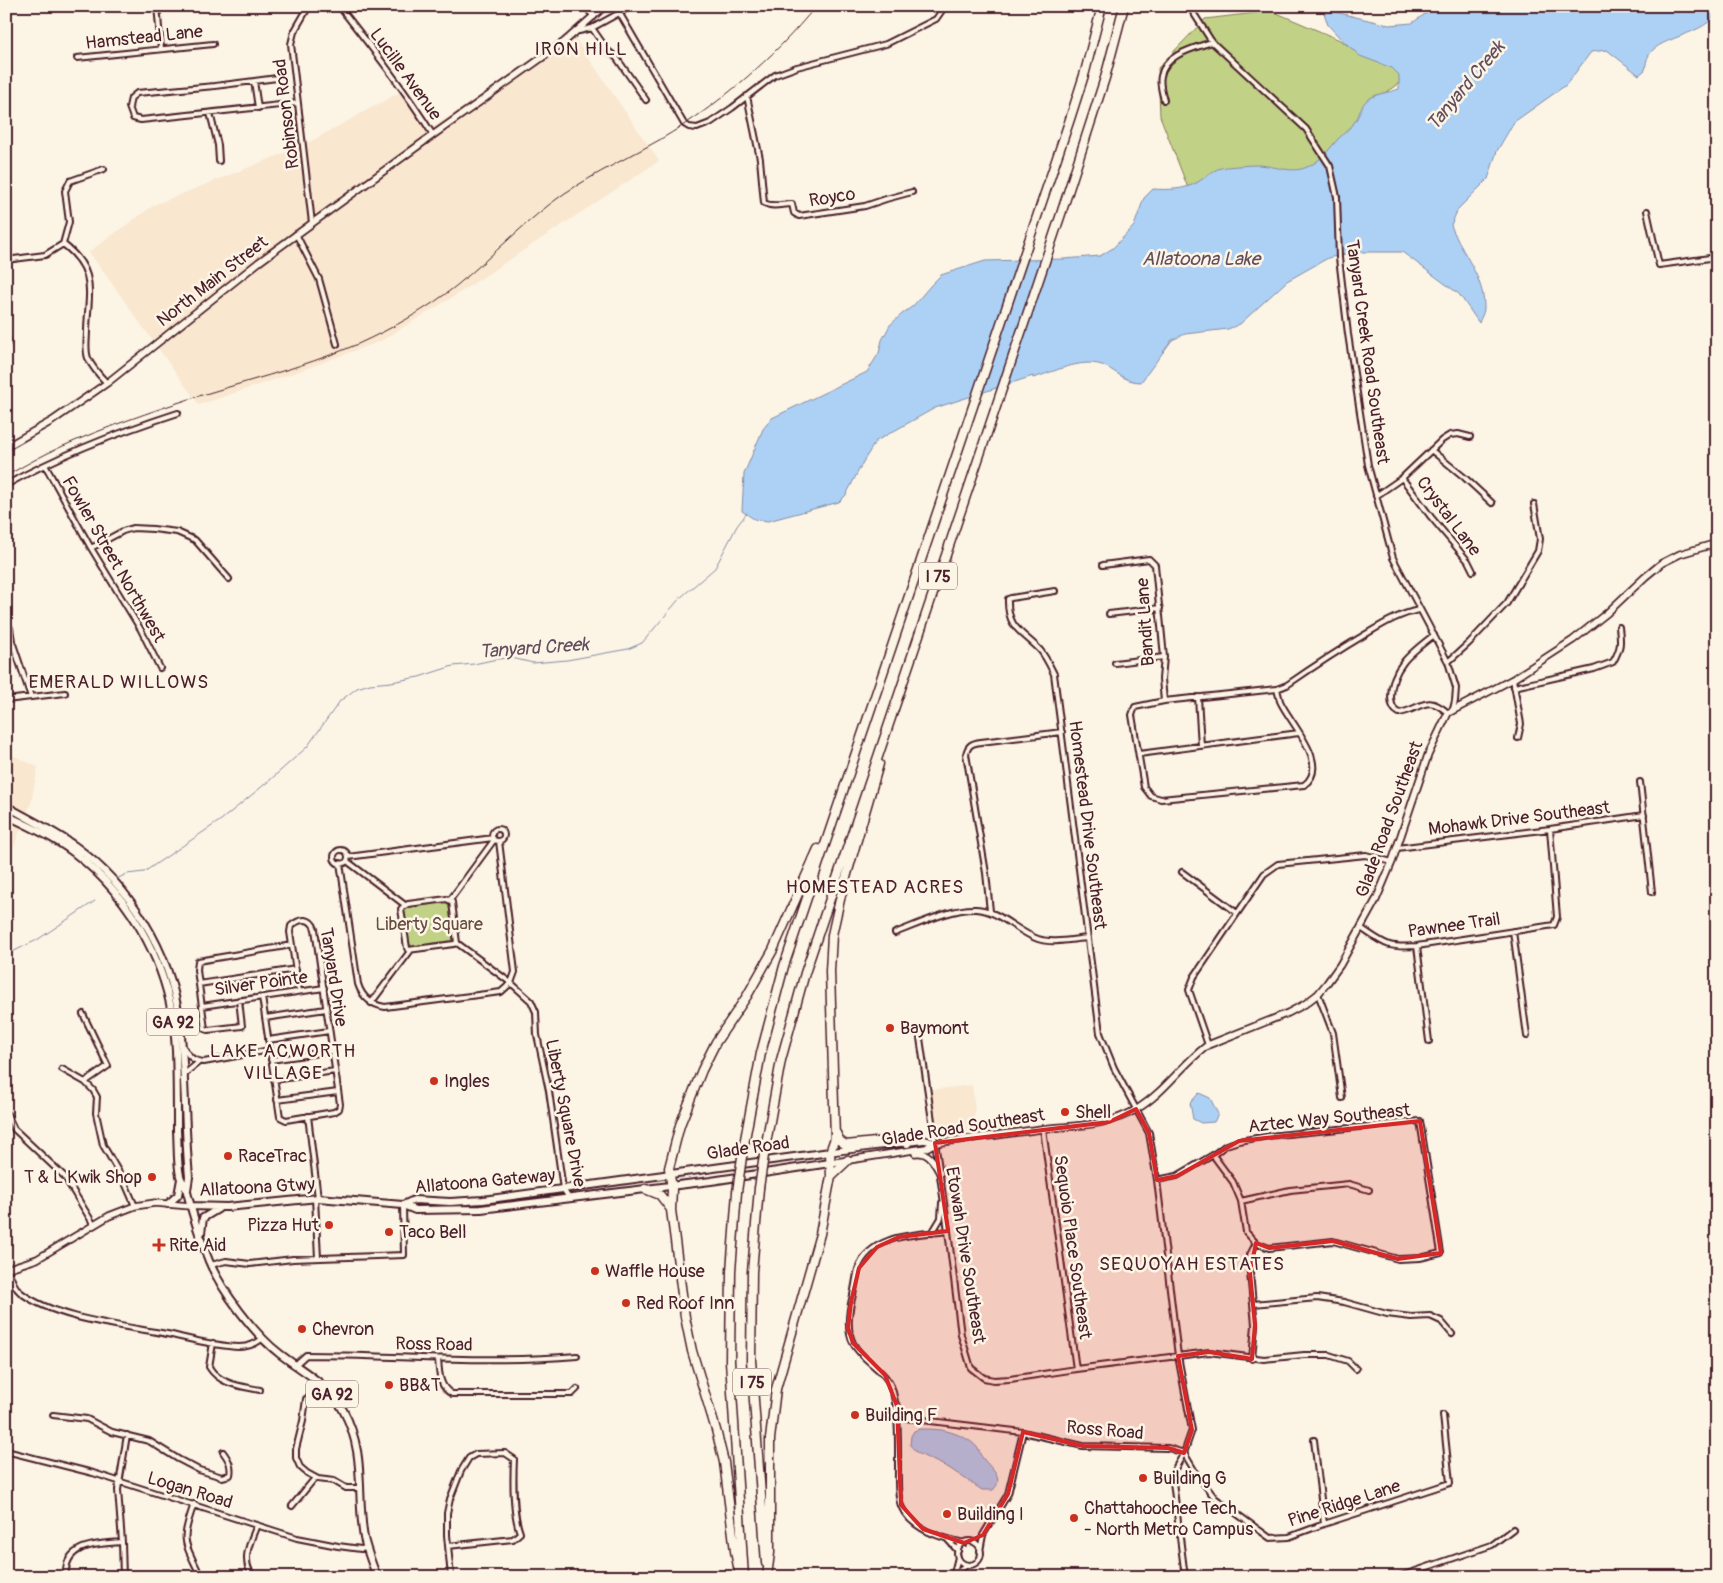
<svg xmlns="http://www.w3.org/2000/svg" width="1723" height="1583" font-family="Pangolin,sans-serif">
	<rect width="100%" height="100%" fill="#fcf5e5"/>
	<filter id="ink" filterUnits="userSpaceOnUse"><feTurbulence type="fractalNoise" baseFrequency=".02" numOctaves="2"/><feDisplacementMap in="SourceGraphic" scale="10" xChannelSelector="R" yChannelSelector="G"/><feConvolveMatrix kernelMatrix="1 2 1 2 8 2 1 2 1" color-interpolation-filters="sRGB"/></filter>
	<g filter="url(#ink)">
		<!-- built -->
		<path fill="#f9e7d0" d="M 573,35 L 659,161 L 453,297 L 381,341 L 297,372 L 199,405 L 89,252 L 154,205 L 302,146 L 402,91 L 430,129 Z
			M 6,752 L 38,767 L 31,803 L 6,867 Z
			M 972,1085 L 975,1111 L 973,1125 L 970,1129 L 965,1132 L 940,1134 L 934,1117 L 930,1090 Z"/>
		<!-- green -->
		<path fill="#c1d287" stroke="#867859" d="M 1272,11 L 1340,40 L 1362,55 L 1393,65 L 1406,78 L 1388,91 L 1370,101 L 1336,150 L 1310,173 L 1188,188 L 1160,116 L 1158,68 L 1205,19 Z
			M 444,902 L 448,903 L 449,906 L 453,936 L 452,941 L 413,947 L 410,945 L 404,912 L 405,908 Z"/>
		<!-- water -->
		<path fill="#add1f5" stroke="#858aa4" d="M 1448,6 L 1717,6 C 1717,34 1659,35 1649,55 C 1646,59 1646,66 1645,70 L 1639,75 L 1607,50 L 1591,52 L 1566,85 L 1514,122 L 1497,151 L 1488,179 L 1458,209 L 1451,225 C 1461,253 1485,277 1484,309 C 1484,313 1480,319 1479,323 L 1459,294 L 1402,252 L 1354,252 L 1328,258 L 1287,281 L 1240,324 L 1228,329 L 1185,334 L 1172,340 L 1141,382 C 1124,382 1117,371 1102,365 C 1080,358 1054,372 1033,378 L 1033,376 L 935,408 L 876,441 L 863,462 L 846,495 L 839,502 L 768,521 L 754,519 L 742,511 L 744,474 L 763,429 L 772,418 L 867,372 L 879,353 L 882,340 L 890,325 L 902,314 L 913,306 L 931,285 L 941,275 L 985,261 L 1064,259 L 1100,256 L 1113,248 L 1134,226 L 1144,198 L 1153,189 C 1167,190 1185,190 1198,182 C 1209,175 1214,168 1227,167 C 1237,166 1248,165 1258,165 C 1279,166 1294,176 1313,164 C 1324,157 1330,148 1338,139 C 1344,133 1351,128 1356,120 C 1360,114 1361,105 1367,100 C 1376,93 1388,93 1399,89 L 1399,75 L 1392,68 L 1360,56 L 1340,38 L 1328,25 L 1324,13 L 1335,12 L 1389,25 L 1412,23 L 1428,12 Z
			M 1199,1093 L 1210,1098 L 1218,1114 L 1214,1122 L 1201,1123 L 1193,1119 L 1190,1103 Z
			M 920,1429 C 933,1429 944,1429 956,1434 C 964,1437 974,1442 979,1450 C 980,1452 980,1455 982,1457 C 989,1467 1006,1478 993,1490 L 982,1490 L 949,1468 L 917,1453 L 910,1445 L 911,1436 L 914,1431 Z"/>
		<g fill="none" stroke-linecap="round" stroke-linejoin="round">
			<!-- stream -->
			<path stroke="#858aa4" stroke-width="1" d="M 116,879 L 127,874 L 144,872 L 221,820 L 270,780 L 307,747 L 340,701 L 357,688 L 370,684 L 391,682 L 419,677 L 453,666 L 474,664 L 497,659 L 512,658 L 533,663 L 567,660 L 628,649 L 642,643 L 680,598 L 715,568 L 737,526 L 747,513
				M 6,955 L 37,940 L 95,901"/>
			<!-- street casing -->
			<g stroke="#4a1f2b" stroke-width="8">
				<path id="street" d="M 157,6 L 161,49
					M 309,6 L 294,32 L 291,44 L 312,223
					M 339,6 C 372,48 405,90 433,135
					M 585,6 L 594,17
					M 1189,6 L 1212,42 L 1306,129 L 1330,166 L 1337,197 L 1339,258 L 1348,334 L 1368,465 L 1393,558 L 1448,662 L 1456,688 L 1455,701 L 1453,709
					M 620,14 L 684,124 L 689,127 L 697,128 L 710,123 L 732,108 L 775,75 L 797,67 L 886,44 L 936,19 L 945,6
					M 592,28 L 608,51 L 616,57 L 646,100
					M 579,31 L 592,28 L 632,6
					M 77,58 L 213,44
					M 277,78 L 215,86 L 137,93 L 131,98 L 129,107 L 133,118 L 141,120 L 298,103
					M 254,81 L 258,108
					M 747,96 L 760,159 L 764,203 C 774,208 782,204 792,204 L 794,213 L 799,216 L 865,206 L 886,199 L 912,192
					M 1164,100 C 1162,92 1159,84 1161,76 C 1165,54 1195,48 1212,42
					M 210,113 L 218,145 L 219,161
					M 1647,211 L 1659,265 L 1717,257
					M 296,234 L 319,279 L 337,344
					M 63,244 C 98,271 88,292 87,331 C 87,340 85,350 88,358 C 92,368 100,376 107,383
					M 6,260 L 45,255 L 63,244 L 69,222 L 65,191 L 70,181 L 104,169
					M 6,335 L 8,340 L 6,346
					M 1431,450 L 1464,477 L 1492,503
					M 45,465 L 91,548 L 141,630 L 160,668
					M 1402,478 L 1431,517 L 1468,561 L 1473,571
					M 6,485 C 61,454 119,432 178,413
					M 1376,496 L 1402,478 L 1442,440 L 1450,435 L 1458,434 L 1470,437
					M 91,548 L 123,531 L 133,528 L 153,529 L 177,532 L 195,540 L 229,579
					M 1103,565 L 1149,559 L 1155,565 L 1164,657 L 1162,679 L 1164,701
					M 1055,591 L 1011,598 L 1008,599 C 1007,629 1023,632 1040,650 C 1046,657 1050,666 1054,674 L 1100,1033 L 1114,1068 L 1149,1133 L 1157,1180 L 1178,1356 L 1192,1430 L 1184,1453 L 1172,1474 L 1185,1577
					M 1109,614 L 1160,608
					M 10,628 L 12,641 L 31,697
					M 1434,635 C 1412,652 1391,667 1391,697 C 1391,703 1393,710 1399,713 C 1422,709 1426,693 1448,713
					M 1448,662 L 1469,643 L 1507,603 L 1538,551 L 1540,539 L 1534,504
					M 1115,663 L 1164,657
					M 1513,679 L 1521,724 L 1518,738
					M 1514,687 L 1594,669 L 1613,662 C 1621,648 1621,643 1619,627
					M 1277,689 C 1278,693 1279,697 1280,701 C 1289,722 1332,765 1304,785 L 1161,799 L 1151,796 L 1144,787 L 1132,715 L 1135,707 L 1164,701 L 1277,689 L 1287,685 C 1313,667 1339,650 1366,634 C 1383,624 1399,614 1419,610
					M 1198,697 L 1201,746
					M 6,700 L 65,693
					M 1139,754 L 1299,733
					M 1640,782 L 1652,892
					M492 835a6 6 0 1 1 12 0a6 6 0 1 1-12 0Z
					M 1397,848 L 1550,829 L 1644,815
					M334 857a7 7 0 1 1 14 0a7 7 0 1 1-14 0Z
					M 348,857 L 493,838
					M 347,861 L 405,905
					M 340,863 L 358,984 C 362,997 372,1005 385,1007 L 501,992 L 511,983 L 515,972 L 499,841
					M 1182,872 L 1237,913
					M 447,899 L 452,902 L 457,943 L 454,944 L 408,950 L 407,948 L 401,909 L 403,907 L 408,904 Z
					M 450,900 L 494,840
					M 990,911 L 986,873 L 966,754 C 968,745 972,743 981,742 L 1062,732
					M 1361,928 C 1386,945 1387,948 1417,946 L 1554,925 L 1557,917 L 1550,829
					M 1513,931 L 1527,1036
					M 895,933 C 919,924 951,908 976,909 C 999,910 1017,932 1038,939 C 1053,944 1073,939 1088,938
					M 457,943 L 511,983 L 531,1001 L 536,1012 L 537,1035 L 549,1091 L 563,1189 L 569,1198
					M 1417,946 L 1429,1041
					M 199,984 L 296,969
					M 1318,994 L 1333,1033 L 1342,1098
					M 262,997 L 280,1117 L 286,1120 L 334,1112 L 339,1109 L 340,1104 L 315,929 C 311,917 300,918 291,926 L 290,932 L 299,991
					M 239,1000 L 242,1026 L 208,1030 L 205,1029 L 197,970 L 198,961 L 292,945
					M 371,1003 L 411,950
					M 202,1006 L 324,988
					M 83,1014 L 108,1066 L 85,1082
					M 265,1018 L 326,1009
					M 920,1038 L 948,1231 L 961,1335 L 971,1368 L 984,1378 L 994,1380 L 1010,1379 L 1076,1369 L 1209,1352 L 1264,1359 L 1304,1355 L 1329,1355 L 1348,1361 L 1356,1369
					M 268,1040 L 329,1031
					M 1208,1045 L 1189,990 L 1194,977 L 1264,874 L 1278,864 L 1366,855 L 1392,862
					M 184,1048 C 188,1056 195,1062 204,1062 L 270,1050
					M 271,1060 L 332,1051
					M 62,1069 L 85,1082 L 93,1090 L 97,1097 L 96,1113 L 103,1145 L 125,1183 L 135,1206
					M 184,1076 L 188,1071 L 199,1062
					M 274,1080 L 335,1071
					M 277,1100 L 338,1092
					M 7,1114 L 14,1129 L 64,1176 L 94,1225
					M 308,1116 L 318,1198
					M 1043,1129 L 1076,1369
					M 1157,1180 L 1177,1176 L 1213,1155 L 1233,1182 L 1241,1201 L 1246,1232 L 1256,1243 L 1269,1248 L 1333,1241 L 1398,1259 L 1420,1258 L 1441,1253 L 1420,1121 L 1268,1136 L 1239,1141 L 1226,1145 L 1213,1155
					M 315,1198 L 318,1258
					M 1241,1201 L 1290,1190 L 1349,1184 L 1369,1190
					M 948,1231 C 918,1235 871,1233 858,1269 C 856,1277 855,1286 853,1295 C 849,1310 846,1329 853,1343 C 863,1363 888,1370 893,1392 C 899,1417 898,1443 898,1468 C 898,1480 897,1495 901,1506 C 911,1530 942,1538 964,1543
					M 932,1233 L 941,1218 L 942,1203
					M 211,1265 L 226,1261 L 250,1264 L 293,1259 L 404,1255 L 403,1205
					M 8,1269 C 11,1277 13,1286 20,1292 C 54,1319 125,1326 167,1334 C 190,1339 215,1346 239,1347 C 248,1347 256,1344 263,1338
					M 1253,1304 L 1317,1298 L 1344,1302 L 1387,1314 L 1411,1317 L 1430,1316 L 1441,1321 L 1452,1334
					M 213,1343 L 209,1367 C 220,1385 241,1386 260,1390
					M 438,1359 C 439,1372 439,1387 452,1394 L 572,1394 L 577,1389
					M 1252,1359 L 1255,1325 L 1250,1273 L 1250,1255 L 1256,1243
					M 295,1365 L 306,1355 C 397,1355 487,1364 577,1356
					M 306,1399 L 303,1421 L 296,1449 L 296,1458 L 300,1467 L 307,1473 L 318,1479 L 334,1481 L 346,1488 L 361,1488
					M 896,1404 L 907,1418
					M 53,1415 L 87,1419 L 112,1432 L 149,1441 L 178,1459 L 199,1470 L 222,1477 L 230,1475 C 232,1465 228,1459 223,1452
					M 897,1417 L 1023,1432 L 1083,1446 L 1168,1448 L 1184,1453
					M 1314,1440 L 1324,1524
					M 6,1451 L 93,1473 L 297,1538 L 338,1546 L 361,1549 L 367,1548
					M 1184,1453 L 1197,1475 L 1215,1498 L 1270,1538 L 1289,1537 L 1324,1524 L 1450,1483 L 1443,1415
					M 194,1504 C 180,1543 184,1540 201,1577
					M 292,1506 L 315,1478
					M 948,1540 L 958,1551
					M957 1553a12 12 0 1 1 24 0a12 12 0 1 1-24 0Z
					M 448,1546 L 513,1539 L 520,1533 C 513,1514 513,1479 514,1459 L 505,1453 L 476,1454 L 469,1458 L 461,1471 L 450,1499 L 447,1513 L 447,1535 L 451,1577
					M 980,1551 L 983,1535 L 1008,1494 L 1023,1432
					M 955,1574 L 967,1565
					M 66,1577 C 63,1543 98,1544 122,1542
					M 123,1577 L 122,1542 L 118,1490 L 127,1435
					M 254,1577 C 240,1562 250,1542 257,1525
					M 953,1577 L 958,1557
					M 1398,1577 L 1492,1545 L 1513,1529"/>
			</g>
			<!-- secondary casing -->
			<g stroke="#4a1f2b" stroke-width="9">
				<path id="secondary" d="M 6,447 L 52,421 L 107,383 L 259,262 L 433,135 L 564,42 L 605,6
					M 830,1152 L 925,1140 L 935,1143
					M 915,1153 C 929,1151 934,1162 940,1173
					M 830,1163 L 926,1148 L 935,1143 C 971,1138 1006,1134 1041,1129 C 1075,1125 1107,1127 1137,1109 C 1165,1092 1182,1064 1208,1045 L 1288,1013 L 1305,1004 L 1318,994 L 1327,983 L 1340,965 L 1376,900 L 1392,862 L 1428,755 L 1448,713 L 1513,679 L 1573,640 L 1607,613 L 1645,577 L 1662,563 L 1680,554 L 1717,543
					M 6,1269 L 37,1259 L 109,1216 L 135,1206 L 155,1203 L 190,1206"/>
			</g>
			<!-- primary casing -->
			<g stroke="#4a1f2b" stroke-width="10">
				<path id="primary" d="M 6,806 C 29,819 54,831 75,846 C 130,886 170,951 179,1018 C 186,1070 184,1124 189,1177 L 187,1190
					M 6,815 C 29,826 53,837 73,852 C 135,899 173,973 176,1050 C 177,1077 177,1104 177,1131 C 178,1146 177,1162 180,1176 C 182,1182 186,1187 187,1192 C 193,1216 200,1239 209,1261 C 221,1290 255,1335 280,1354 C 302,1371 330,1385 343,1410 C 367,1454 356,1493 364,1538 C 367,1551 372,1564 377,1577
					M 168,1204 L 178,1195 L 181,1179
					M 403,1205 L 414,1200 L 450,1202 L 483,1200 L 830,1152
					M 190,1206 L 227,1207 L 318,1198 L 403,1205 L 415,1210 L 481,1209 L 711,1181 L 830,1163
					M 201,1233 L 203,1218 L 218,1209"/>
			</g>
			<!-- highway casing -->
			<g stroke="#4a1f2b" stroke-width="11">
				<path id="highway" d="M 836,1133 L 840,1141 L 846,1145 L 896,1140 L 907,1143
					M 765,1149 L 781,1060 L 805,973 L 1061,214 L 1105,78 L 1124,6
					M 743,1150 L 761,1053 L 784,966 L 1070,119 L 1085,72 L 1102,6
					M 831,1176 L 848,1160
					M 759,1188 L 752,1272 L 751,1360 L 766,1563
					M 645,1189 L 660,1195 L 670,1208
					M 737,1192 L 731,1271 L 730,1361 L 744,1577
					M 767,1576 L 770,1553 L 770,1439 L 776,1389 L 820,1234 L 831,1176 L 830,1152 L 835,1138 L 830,971 L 832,935 L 841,895 L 879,764
					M 740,1577 L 735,1551 L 724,1462 L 716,1430 L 692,1351 L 685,1317 L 671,1210 L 672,1189 L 669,1168 L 680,1125 L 702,1070 L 716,1042 L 747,996 L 773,950 L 818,849"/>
			</g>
			<!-- street -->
			<use href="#street" stroke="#fcf5e5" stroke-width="4"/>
			<!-- secondary -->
			<use href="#secondary" stroke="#fcf5e5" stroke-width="5.5"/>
			<!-- primary -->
			<use href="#primary" stroke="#fcf5e5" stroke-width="6"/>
			<!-- highway -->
			<use href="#highway" stroke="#fcf5e5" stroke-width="8"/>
			<!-- rail -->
			<path stroke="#4a1f2b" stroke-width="1" d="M 6,476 C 20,468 34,460 48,453 C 90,433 133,418 177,403 C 237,383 300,369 358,344 C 393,328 427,309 456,286 C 493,256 526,220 565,193 C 596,173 629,157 661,139 C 719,105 773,59 816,6"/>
			<!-- highway-bridge casing -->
			<g stroke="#4a1f2b" stroke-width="11" stroke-linecap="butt">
				<path id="highway-bridge" d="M 759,1188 L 765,1149
					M 737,1192 L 743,1150"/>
			</g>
			<!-- highway-bridge -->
			<use href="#highway-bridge" stroke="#fcf5e5" stroke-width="8"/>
		</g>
	</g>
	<!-- marked area -->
	<path fill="#d62828" fill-opacity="0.2" stroke="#d62828" stroke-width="4" stroke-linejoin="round" d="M 1136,1109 L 1149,1133 L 1157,1180 L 1177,1176 L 1239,1141 L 1420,1121 L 1441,1253 L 1398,1259 L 1333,1241 L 1269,1248 L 1256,1243 L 1250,1273 L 1255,1325 L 1252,1359 L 1209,1352 L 1178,1356 L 1192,1430 L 1184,1453 L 1168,1448 L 1083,1446 L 1023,1432 L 1008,1494 L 983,1535 L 964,1543 L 923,1529 L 901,1505 L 897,1406 L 885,1375 L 853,1343 L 848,1328 L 851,1302 L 859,1268 L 877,1247 L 899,1237 L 948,1231 L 935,1143 L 1109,1122 Z"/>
	<!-- markers -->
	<g fill="#c8321e" stroke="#fcf5e5" stroke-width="2">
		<circle cx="890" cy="1028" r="5"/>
		<circle cx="434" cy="1081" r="5"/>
		<circle cx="1065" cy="1112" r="5"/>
		<circle cx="228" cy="1156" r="5"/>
		<circle cx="152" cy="1177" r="5"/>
		<circle cx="329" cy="1225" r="5"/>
		<circle cx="389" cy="1232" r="5"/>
		<path d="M156.5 1237.5h5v5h5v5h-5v5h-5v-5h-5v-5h5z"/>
		<circle cx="595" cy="1271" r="5"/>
		<circle cx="626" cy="1303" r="5"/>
		<circle cx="302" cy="1329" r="5"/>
		<circle cx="389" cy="1385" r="5"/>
		<circle cx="855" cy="1415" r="5"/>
		<circle cx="1143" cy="1478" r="5"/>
		<circle cx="947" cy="1514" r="5"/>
		<circle cx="1074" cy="1518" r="5"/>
	</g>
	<g text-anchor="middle" stroke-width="5" stroke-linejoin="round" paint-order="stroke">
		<!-- shield labels -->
		<g fill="#fcf5e5" stroke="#7f5f63" stroke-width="1">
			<rect x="919" y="562.5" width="38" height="27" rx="4"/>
			<rect x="147" y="1008.5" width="52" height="27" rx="4"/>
			<rect x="733" y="1368.5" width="38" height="27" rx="4"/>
			<rect x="306" y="1380.5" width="52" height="27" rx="4"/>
		</g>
		<g font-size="16" font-weight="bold" fill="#4a1f2b">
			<text x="938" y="582">I 75</text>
			<text x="173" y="1028">GA 92</text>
			<text x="752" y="1388">I 75</text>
			<text x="332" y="1400">GA 92</text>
		</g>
		<!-- street labels -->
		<g font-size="18" fill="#4a1f2b" stroke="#fcf5e5">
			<text transform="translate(144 37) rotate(-6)" y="6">Hamstead Lane</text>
			<text transform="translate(406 74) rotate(54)" y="6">Lucille Avenue</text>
			<text transform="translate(286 114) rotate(-97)" y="6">Robinson Road</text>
			<text transform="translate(832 197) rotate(-9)" y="6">Royco</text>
			<text transform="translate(212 281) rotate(-38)" y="6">North Main Street</text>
			<text transform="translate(1368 352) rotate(82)" y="6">Tanyard Creek Road Southeast</text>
			<text transform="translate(1449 516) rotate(53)" y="6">Crystal Lane</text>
			<text transform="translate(114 559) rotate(60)" y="6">Fowler Street Northwest</text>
			<text transform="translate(1145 622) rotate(-94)" y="6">Bandit Lane</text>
			<text transform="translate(1519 818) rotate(-7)" y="6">Mohawk Drive Southeast</text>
			<text transform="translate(1389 819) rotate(-70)" y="6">Glade Road Southeast</text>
			<text transform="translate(1088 825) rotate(83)" y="6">Homestead Drive Southeast</text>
			<text transform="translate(1454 925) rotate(-8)" y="6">Pawnee Trail</text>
			<text transform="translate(334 977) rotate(81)" y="6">Tanyard Drive</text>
			<text transform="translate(261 983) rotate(-8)" y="6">Silver Pointe</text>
			<text transform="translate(566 1113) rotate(79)" y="6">Liberty Square Drive</text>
			<text transform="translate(1329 1118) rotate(-6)" y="6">Aztec Way Southeast</text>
			<text transform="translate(963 1127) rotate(-9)" y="6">Glade Road Southeast</text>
			<text transform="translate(748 1148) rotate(-8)" y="6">Glade Road</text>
			<text transform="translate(485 1181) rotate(-5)" y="6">Allatoona Gateway</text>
			<text transform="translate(257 1187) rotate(-3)" y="6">Allatoona Gtwy</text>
			<text transform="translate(1073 1247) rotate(82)" y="6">Sequoio Place Southeast</text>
			<text transform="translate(966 1255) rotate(81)" y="6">Etowah Drive Southeast</text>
			<text transform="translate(434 1344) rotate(1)" y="6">Ross Road</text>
			<text transform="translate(1105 1430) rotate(5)" y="6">Ross Road</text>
			<text transform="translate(190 1490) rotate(17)" y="6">Logan Road</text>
			<text transform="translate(1344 1503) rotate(-18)" y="6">Pine Ridge Lane</text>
		</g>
		<!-- park labels -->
		<g font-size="18" fill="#684c42" stroke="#fcf5e5">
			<text x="429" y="930">Liberty Square</text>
		</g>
		<!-- poi labels -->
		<g font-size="18" fill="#4a1f2b" stroke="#fcf5e5" text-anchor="start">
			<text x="900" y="1034">Baymont</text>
			<text x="444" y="1087">Ingles</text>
			<text x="1075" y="1118">Shell</text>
			<text x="238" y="1162">RaceTrac</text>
			<text x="142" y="1183" text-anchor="end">T &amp; L Kwik Shop</text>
			<text x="319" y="1231" text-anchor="end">Pizza Hut</text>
			<text x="399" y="1238">Taco Bell</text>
			<text x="169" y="1251">Rite Aid</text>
			<text x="605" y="1277">Waffle House</text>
			<text x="636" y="1309">Red Roof Inn</text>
			<text x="312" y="1335">Chevron</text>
			<text x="399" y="1391">BB&amp;T</text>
			<text x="865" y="1421">Building F</text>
			<text x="1153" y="1484">Building G</text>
			<text x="1084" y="1514">Chattahoochee Tech<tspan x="1084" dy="21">- North Metro Campus</tspan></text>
			<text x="957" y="1520">Building I</text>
		</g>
		<!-- neighbourhood labels -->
		<g font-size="19" letter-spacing="1" fill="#4a1f2b" stroke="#fcf5e5">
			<text x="581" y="55">IRON HILL</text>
			<text x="119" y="688">EMERALD WILLOWS</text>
			<text x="875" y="893">HOMESTEAD ACRES</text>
			<text x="283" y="1057">LAKE ACWORTH<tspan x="283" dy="22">VILLAGE</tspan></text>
			<text x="1192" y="1270">SEQUOYAH ESTATES</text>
		</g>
		<!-- water labels -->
		<g font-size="19" font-style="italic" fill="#634c5e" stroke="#fcf5e5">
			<text transform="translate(1465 85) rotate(-50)" y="7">Tanyard Creek</text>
			<text x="1201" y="265">Allatoona Lake</text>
			<text transform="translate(534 647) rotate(-4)" y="7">Tanyard Creek</text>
		</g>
	</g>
	<!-- margin -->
	<rect width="1723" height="1583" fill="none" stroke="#fcf5e5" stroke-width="25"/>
	<rect x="12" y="12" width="1698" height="1558" fill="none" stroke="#4a1f2b" stroke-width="2" filter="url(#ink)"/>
</svg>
